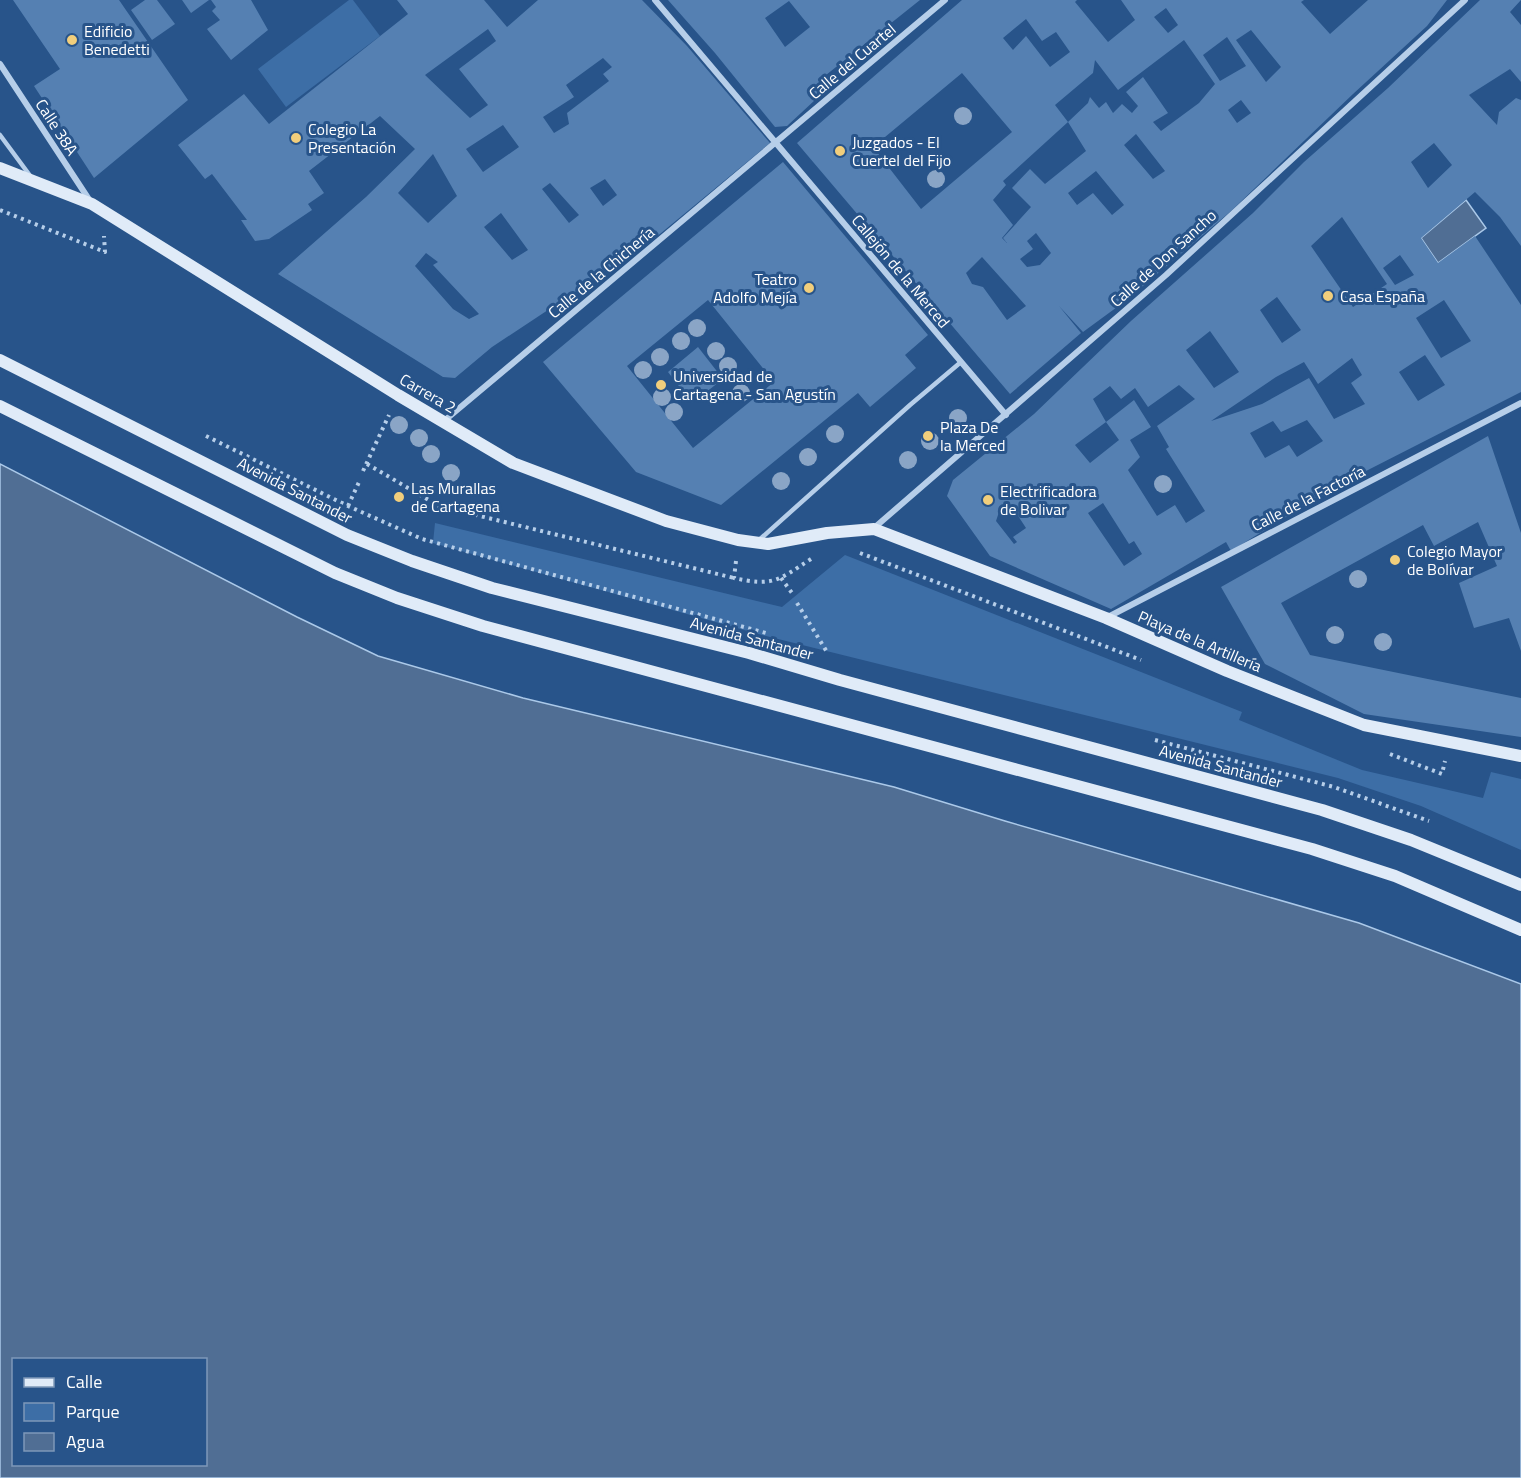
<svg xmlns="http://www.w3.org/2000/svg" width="1521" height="1478" font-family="'Titillium Web',sans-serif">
	<rect width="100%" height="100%" fill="#28548a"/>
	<!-- green -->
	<path fill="#3d6ea6" d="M 349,0 L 353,0 L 380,36 L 286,107 L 258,69 Z
		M 435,523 L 782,607 L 845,555 L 1242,712 L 1239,720 L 1362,770 L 1483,798 L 1491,772 L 1521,779 L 1521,850 L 1421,806 L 1338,778 L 762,635 L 433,543 Z"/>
	<!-- water -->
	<path fill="#506e94" stroke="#abc9e9" stroke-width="1.5" fill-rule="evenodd" d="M 1466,200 L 1486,228 L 1438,263 L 1421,238 Z
		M 0,464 L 297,617 L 378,656 L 523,698 L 894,787 L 1005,821 L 1359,923 L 1521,984 L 1521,1478 L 0,1478 ZM 14,1360 L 206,1360 L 206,1464 L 14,1464 Z"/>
	<!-- building -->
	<path fill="#5580b2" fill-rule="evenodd" d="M 13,0 L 119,0 L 188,100 L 94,178 L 34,86 L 60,69 Z
		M 145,0 L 157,0 L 175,24 L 152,40 L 131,10 Z
		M 182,0 L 209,0 L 191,13 Z
		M 211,0 L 251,0 L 268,30 L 231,60 L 207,29 L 220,20 L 212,11 L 216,7 Z
		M 397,0 L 484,0 L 507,27 L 538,0 L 642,0 L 687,46 L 770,143 L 649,243 L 492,347 L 455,378 L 443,377 L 278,274 L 366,197 L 415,149 L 380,116 L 309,171 L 324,193 L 308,204 L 312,210 L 269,239 L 255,241 L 241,220 L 247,220 L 212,174 L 205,179 L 178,145 L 244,94 L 269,124 L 408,14 ZM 488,29 L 496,41 L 459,69 L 488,105 L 470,118 L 425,75 ZM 603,58 L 612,67 L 603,74 L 609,81 L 567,113 L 569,124 L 554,133 L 543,117 L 574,97 L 566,85 ZM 503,125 L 519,147 L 483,172 L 466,149 ZM 433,154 L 457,196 L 428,223 L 398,193 ZM 605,179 L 617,195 L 603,206 L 590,188 ZM 550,183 L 579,215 L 569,223 L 542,189 ZM 501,213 L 528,250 L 512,260 L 484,227 ZM 426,253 L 438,262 L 433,265 L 479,314 L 469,319 L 453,309 L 415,266 Z
		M 668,0 L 920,0 L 821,79 L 823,86 L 815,100 L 787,126 L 775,127 L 715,53 ZM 789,1 L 810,27 L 785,47 L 765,18 Z
		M 962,0 L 1077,0 L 1075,2 L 1108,42 L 1135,20 L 1121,0 L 1304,0 L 1301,2 L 1330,34 L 1368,0 L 1447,0 L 1427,26 L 1353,94 L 1231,211 L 1128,299 L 1083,332 L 1059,306 L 1081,333 L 1010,394 L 797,143 ZM 1166,8 L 1178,25 L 1168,33 L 1154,17 ZM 1026,19 L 1042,41 L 1056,32 L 1070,52 L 1050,67 L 1026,36 L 1013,50 L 1003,38 ZM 1251,30 L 1281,67 L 1266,82 L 1236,40 ZM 1227,37 L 1246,66 L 1220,81 L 1203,55 ZM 1184,40 L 1215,84 L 1199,103 L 1161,131 L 1153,122 L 1168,113 L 1143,77 L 1126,92 L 1138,106 L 1132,113 L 1122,104 L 1113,113 L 1106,102 L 1099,108 L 1090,97 L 1088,103 L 1068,122 L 1086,151 L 1045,184 L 1030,169 L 1012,188 L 1031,207 L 1003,238 L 1007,243 L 1002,238 L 1013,225 L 993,200 L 1006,185 L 1003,181 L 1068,122 L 1055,105 L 1093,73 L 1095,60 L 1118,90 ZM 962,73 L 1012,132 L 921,209 L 873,147 ZM 1241,100 L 1251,113 L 1237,123 L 1228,110 ZM 1136,134 L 1165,171 L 1153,179 L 1124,145 ZM 1096,171 L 1124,205 L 1112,215 L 1093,193 L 1077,205 L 1068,193 ZM 1036,233 L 1051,253 L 1040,265 L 1027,267 L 1020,259 L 1033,249 L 1027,241 ZM 982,257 L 1026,306 L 1007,320 L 983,287 L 972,284 L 966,273 Z
		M 1480,0 L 1521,0 L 1510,12 L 1521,25 L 1521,82 L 1510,69 L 1469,95 L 1497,125 L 1499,112 L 1516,98 L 1521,100 L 1521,246 L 1500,217 L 1475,192 L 1421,238 L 1438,263 L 1475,236 L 1521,305 L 1521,392 L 1366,471 L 1276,523 L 1231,551 L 1226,542 L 1111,609 L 990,556 L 947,496 L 953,480 L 1034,414 L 1131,321 L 1253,213 L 1304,162 L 1388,88 ZM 1434,143 L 1452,165 L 1428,188 L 1411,162 ZM 1342,217 L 1387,284 L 1353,307 L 1311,246 ZM 1400,255 L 1414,275 L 1395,285 L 1383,268 ZM 1277,297 L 1301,330 L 1282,343 L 1260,310 ZM 1444,300 L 1471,341 L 1441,358 L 1416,318 ZM 1210,331 L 1239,372 L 1214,388 L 1186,350 ZM 1425,355 L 1445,385 L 1418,401 L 1399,372 ZM 1352,358 L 1362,375 L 1351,383 L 1365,404 L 1334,419 L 1309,378 L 1262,404 L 1211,421 L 1276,377 L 1304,362 L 1318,384 ZM 1179,385 L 1195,399 L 1157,426 L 1169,447 L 1166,449 L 1205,511 L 1186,523 L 1175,505 L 1157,516 L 1128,470 L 1140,457 L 1130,440 L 1151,427 L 1134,400 L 1106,422 L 1119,440 L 1090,463 L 1075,445 L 1106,422 L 1093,399 L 1110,386 L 1121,399 L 1135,388 L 1148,407 ZM 1307,420 L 1323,441 L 1297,457 L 1289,445 L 1265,458 L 1250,433 L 1273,421 L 1281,432 ZM 1103,503 L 1129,544 L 1134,541 L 1142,554 L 1124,566 L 1088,513 ZM 1011,505 L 1026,528 L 1013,537 L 1017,542 L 1014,544 L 996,521 L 999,512 Z
		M 783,162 L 928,335 L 905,355 L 916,368 L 870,407 L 858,393 L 721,505 L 636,472 L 543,362 ZM 708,300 L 774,382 L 693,448 L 627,366 Z
		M 698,347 L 723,379 L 692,403 L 668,372 Z
		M 1488,436 L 1521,533 L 1521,651 L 1509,618 L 1474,628 L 1459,583 L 1497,566 L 1478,522 L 1434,546 L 1423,525 L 1281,603 L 1310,655 L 1521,698 L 1521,737 L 1364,714 L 1265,664 L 1221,587 Z"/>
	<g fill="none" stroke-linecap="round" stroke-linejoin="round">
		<!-- path -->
		<path stroke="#b6cee9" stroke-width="4" stroke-dasharray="3 4.5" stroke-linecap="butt" d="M 0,210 L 105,252 L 104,236
			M 206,436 L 348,506 L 422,539 L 766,633
			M 367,464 L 439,506 L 734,578
			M 363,471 L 389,415
			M 348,506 L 359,482
			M 860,553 L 1141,660
			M 736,561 L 734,578 C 774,587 778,580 811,559
			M 781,578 L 792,593
			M 797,603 L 827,652
			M 1155,740 L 1334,787 L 1429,821
			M 1390,754 L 1442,774 L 1445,761"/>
		<!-- lane -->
		<path stroke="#b6cee9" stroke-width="4.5" d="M 0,135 L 31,177
			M 758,541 L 910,405 L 961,362"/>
		<!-- street -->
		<path stroke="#b6cee9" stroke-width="6" d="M 655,0 L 1006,415
			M 0,64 L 90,201
			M 444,421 L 945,0
			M 874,528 L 1166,275 L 1465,0
			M 1106,618 L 1521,403"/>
		<!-- secondary -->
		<path stroke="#e0ebf8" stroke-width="12" d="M 0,168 L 92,204 L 398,395 L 513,463 L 666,521 L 738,540 L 768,544 L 827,533 L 874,529 L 1106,618 L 1227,671 L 1364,725 L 1521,756
			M 0,360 L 347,535 L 412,561 L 492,588 L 749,653 L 840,680 L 1322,810 L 1411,840 L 1521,885
			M 0,406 L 335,573 L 397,598 L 483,626 L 1312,849 L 1395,876 L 1521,930"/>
	</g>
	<!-- trees -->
	<g fill="#8aa5c6">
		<circle cx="963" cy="116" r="9"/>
		<circle cx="936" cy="179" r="9"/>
		<circle cx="697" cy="328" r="9"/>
		<circle cx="681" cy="341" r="9"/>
		<circle cx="716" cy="351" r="9"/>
		<circle cx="660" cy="357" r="9"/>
		<circle cx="728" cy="366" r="9"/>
		<circle cx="643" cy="370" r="9"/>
		<circle cx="741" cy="393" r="9"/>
		<circle cx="662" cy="397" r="9"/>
		<circle cx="674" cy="412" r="9"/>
		<circle cx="958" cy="418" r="9"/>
		<circle cx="399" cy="425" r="9"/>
		<circle cx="835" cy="434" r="9"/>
		<circle cx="419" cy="438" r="9"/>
		<circle cx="930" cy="441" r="9"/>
		<circle cx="431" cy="454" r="9"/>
		<circle cx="808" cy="457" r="9"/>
		<circle cx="908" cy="460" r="9"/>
		<circle cx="451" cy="473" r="9"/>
		<circle cx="781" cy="481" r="9"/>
		<circle cx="1163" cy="484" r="9"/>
		<circle cx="1358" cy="579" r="9"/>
		<circle cx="1335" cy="635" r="9"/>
		<circle cx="1383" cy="642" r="9"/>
	</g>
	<!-- markers -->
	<g fill="#f1ce7c" stroke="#28548a" stroke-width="2">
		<circle cx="72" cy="40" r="6"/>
		<circle cx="296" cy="138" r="6"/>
		<circle cx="840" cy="151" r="6"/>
		<circle cx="809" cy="288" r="6"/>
		<circle cx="1328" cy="296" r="6"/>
		<circle cx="661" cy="385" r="6"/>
		<circle cx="928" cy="436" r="6"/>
		<circle cx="399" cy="497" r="6"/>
		<circle cx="988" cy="500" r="6"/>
		<circle cx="1395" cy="560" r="6"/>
	</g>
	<g text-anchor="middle" stroke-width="6" stroke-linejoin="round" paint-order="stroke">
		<!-- poi labels -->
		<g font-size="16" fill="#fff" stroke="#28548a" text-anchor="start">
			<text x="84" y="37">Edificio<tspan x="84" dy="18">Benedetti</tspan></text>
			<text x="308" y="135">Colegio La<tspan x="308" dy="18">Presentación</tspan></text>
			<text x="852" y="148">Juzgados - El<tspan x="852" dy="18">Cuertel del Fijo</tspan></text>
			<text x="797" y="285" text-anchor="end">Teatro<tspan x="797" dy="18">Adolfo Mejía</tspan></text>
			<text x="1340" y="302">Casa España</text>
			<text x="673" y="382">Universidad de<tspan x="673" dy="18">Cartagena - San Agustín</tspan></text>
			<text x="940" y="433">Plaza De<tspan x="940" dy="18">la Merced</tspan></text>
			<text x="411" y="494">Las Murallas<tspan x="411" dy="18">de Cartagena</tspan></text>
			<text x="1000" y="497">Electrificadora<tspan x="1000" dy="18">de Bolivar</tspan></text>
			<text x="1407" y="557">Colegio Mayor<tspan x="1407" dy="18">de Bolívar</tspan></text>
		</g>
		<!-- street labels -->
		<g font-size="16" fill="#fff" stroke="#28548a">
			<text transform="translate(852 61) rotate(-40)" y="6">Calle del Cuartel</text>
			<text transform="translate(57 127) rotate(57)" y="6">Calle 38A</text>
			<text transform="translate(1163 258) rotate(-42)" y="6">Calle de Don Sancho</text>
			<text transform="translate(901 271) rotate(50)" y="6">Callejón de la Merced</text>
			<text transform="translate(601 272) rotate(-40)" y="6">Calle de la Chichería</text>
			<text transform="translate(428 393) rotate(30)" y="6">Carrera 2</text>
			<text transform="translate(295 490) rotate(27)" y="6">Avenida Santander</text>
			<text transform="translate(1308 498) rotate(-27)" y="6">Calle de la Factoría</text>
			<text transform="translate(752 638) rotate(15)" y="6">Avenida Santander</text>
			<text transform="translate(1200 641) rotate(23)" y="6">Playa de la Artillería</text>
			<text transform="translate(1221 766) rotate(15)" y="6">Avenida Santander</text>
		</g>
	</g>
	<!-- legend -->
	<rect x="12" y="1358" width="195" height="108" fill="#28548a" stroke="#7e98b9" stroke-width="1.5"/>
	<rect x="24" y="1378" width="30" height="9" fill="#e0ebf8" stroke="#7e98b9" stroke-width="1.5"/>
	<text x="66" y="1388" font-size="18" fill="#ffffff">Calle</text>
	<rect x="24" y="1403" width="30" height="18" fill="#3d6ea6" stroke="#7e98b9" stroke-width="1.5"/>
	<text x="66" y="1418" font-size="18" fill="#ffffff">Parque</text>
	<rect x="24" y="1433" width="30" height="18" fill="#506e94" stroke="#7e98b9" stroke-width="1.5"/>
	<text x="66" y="1448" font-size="18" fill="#ffffff">Agua</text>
</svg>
